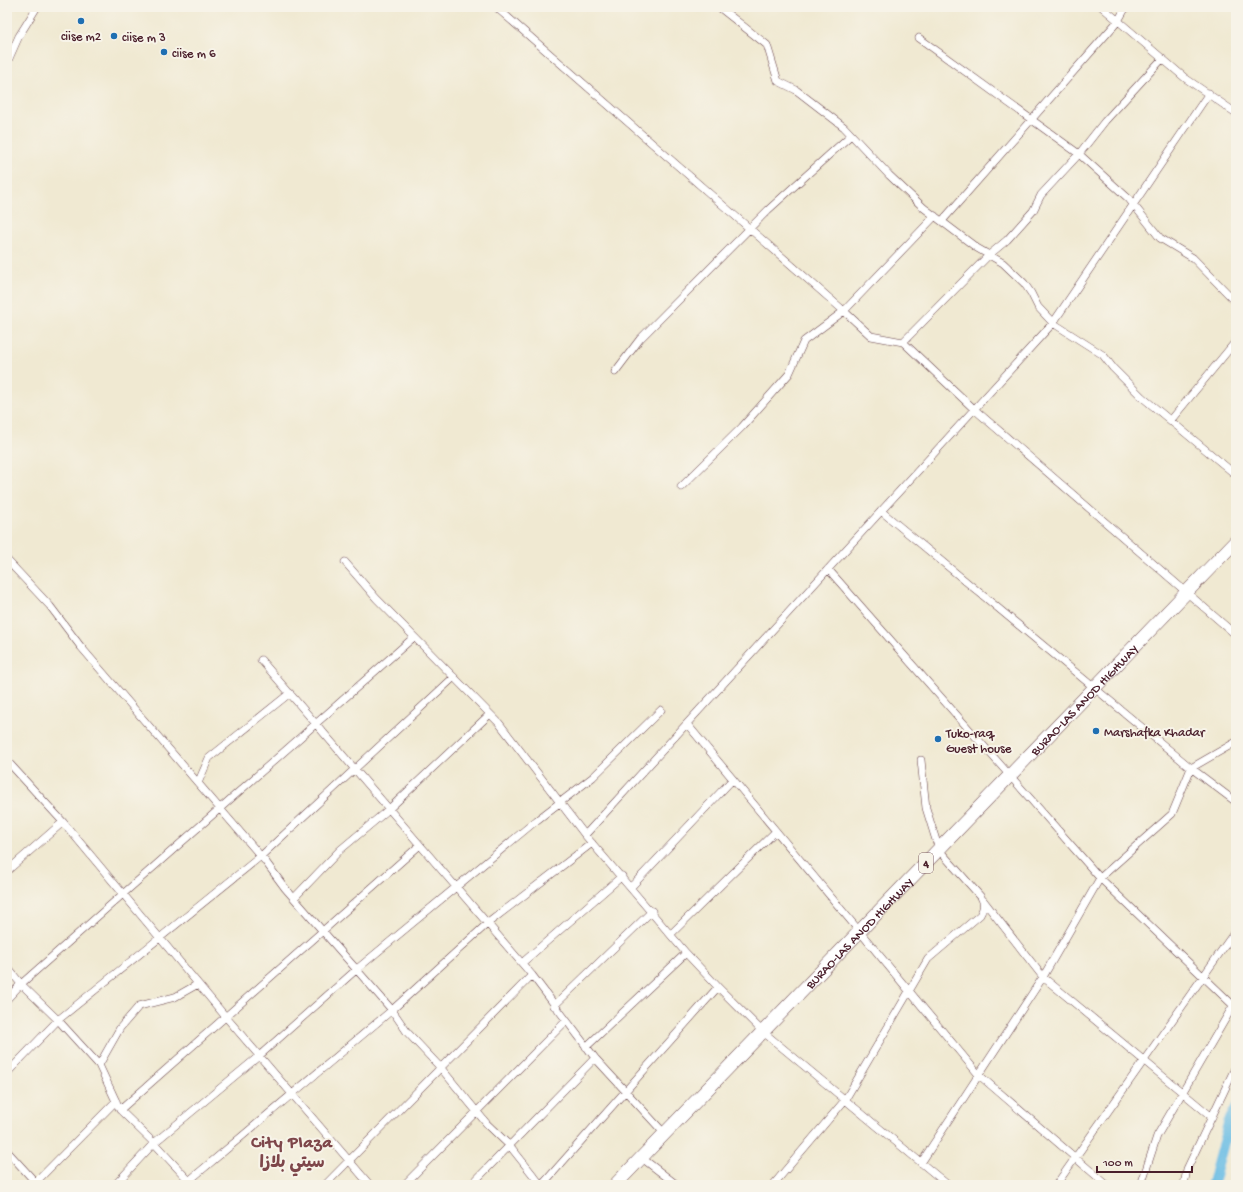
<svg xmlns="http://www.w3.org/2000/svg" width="1243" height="1192" font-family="'Gochi Hand','Playpen Sans Arabic',sans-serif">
	<rect width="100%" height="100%" fill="#f7f3e8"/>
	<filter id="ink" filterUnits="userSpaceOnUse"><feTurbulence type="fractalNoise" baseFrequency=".025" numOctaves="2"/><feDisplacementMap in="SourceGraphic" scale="8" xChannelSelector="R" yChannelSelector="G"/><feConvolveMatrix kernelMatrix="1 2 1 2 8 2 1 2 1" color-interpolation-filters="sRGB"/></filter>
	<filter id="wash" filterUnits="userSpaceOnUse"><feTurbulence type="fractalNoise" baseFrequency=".012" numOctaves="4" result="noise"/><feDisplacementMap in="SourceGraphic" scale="16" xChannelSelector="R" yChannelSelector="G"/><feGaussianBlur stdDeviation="0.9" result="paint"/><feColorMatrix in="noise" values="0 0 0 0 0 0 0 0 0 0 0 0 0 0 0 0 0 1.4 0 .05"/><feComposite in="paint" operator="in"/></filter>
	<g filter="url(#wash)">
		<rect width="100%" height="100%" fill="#f0e9d2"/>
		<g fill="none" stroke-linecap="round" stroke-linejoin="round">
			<!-- river -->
			<path stroke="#68bce4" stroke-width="11" d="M 1212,1185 L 1229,1122 L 1236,1109"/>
		</g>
	</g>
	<g filter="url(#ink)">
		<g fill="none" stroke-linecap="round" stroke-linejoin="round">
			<!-- street casing -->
			<g stroke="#633d44" stroke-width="8">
				<path id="street" d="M 496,7 L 844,311 L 804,341 L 789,374 L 742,427 L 681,487
					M 719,7 L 767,45 L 778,81 L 796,90 L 844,127 L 889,175 L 924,208 L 977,248 L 1003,263 L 1024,283 L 1031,293 L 1038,307 L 1053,323 L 1103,355 L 1113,368 L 1142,397 L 1236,475
					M 1102,7 L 1185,78 L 1236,113
					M 919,38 L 1079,154 L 1129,199 L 1160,238 L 1193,258 L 1236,302
					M 7,63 L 19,36 L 37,7
					M 935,216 L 844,311 L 871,336 L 903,342 L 974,409 L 1236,635
					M 942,221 L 1118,21 L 1126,7
					M 903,342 L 989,255 L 1007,240 L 1033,211 L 1041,195 L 1079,154 L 1105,121 L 1162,59
					M 615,372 L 640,339 L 768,210 L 851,135
					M 1171,420 L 1236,341
					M 881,511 L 1191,768 L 1236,802
					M 7,560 L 50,606 L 81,647 L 265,861 L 285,888 L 392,1010 L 407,1032 L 440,1067 L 487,1124 L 510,1146 L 541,1185
					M 345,562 L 376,598 L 499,723 L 585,835 L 686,953 L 718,987 L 762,1031 L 948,1185
					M 828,569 L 1100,878 L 1236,1008
					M 687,724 L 979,1075 L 1107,1185
					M 7,767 L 10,764 L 63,822 L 225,1016 L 370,1185
					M 198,783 L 209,758 L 290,693
					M 585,835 L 1053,323 L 1209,93
					M 420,845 L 532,975 L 595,1058 L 664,1133
					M 7,871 L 63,822
					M 631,887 L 733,779
					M 294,898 L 340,850 L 389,809 L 490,714
					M 983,900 L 1043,977 L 1212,1117
					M 671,934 L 776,831
					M 522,963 L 622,876
					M 7,967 L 21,984 L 58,1020 L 99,1065 L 120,1110 L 154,1143 L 193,1185
					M 7,999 L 21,984 L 414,637
					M 554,1006 L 652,911
					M 586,1047 L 686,953
					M 99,1065 L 120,1028 L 139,1006 L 175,997 L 198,984
					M 7,1073 L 58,1020 L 261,856 L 454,677
					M 120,1110 L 420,845 L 261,660
					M 7,1151 L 38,1185
					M 642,1158 L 677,1185
					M 921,1163 L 1043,977 L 1100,878 L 1172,814 L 1191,768 L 1236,742
					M 36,1182 L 116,1101
					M 115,1185 L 154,1143 L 259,1056 L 357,969 L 537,820 L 593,777 L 661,710
					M 184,1185 L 392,1010 L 488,923 L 592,843
					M 325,1185 L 532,975
					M 404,1185 L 566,1021
					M 471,1185 L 595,1058
					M 542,1185 L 718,987
					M 773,1185 L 845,1100 L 928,959 L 980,915 C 984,908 985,904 981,897 L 939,850 L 926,808 L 921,760
					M 1056,1185 L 1236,930
					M 1141,1185 L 1157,1136 L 1233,1006
					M 1184,1185 L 1187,1169 L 1236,1066"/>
			</g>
			<!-- highway casing -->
			<g stroke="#633d44" stroke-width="14">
				<g id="highway">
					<path id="s1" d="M 615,1185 L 1236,541"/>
				</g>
			</g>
			<!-- street -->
			<use href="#street" stroke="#fff" stroke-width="7"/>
			<!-- highway -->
			<use href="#highway" stroke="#fff" stroke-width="13"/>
		</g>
	</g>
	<!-- markers -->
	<g fill="#1f6fb2" stroke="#f7f3e8" stroke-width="1.5">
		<circle cx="81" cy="21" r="4"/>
		<circle cx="114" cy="36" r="4"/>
		<circle cx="164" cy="52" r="4"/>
		<circle cx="1096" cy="731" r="4"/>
		<circle cx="938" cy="739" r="4"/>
	</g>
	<g text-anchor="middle" stroke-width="4" stroke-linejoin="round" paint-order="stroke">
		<!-- shield labels -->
		<rect fill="#f7f3e8" stroke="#7e5f64" stroke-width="1" x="919" y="853" width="14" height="20" rx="3"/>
		<g font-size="12" font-weight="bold" fill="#4a1f2b">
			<text x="926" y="867">4</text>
		</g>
		<!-- poi labels -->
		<g font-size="13" fill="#4a1f2b" stroke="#f7f3e8" text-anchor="start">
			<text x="81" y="40" text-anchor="middle">ciise m2</text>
			<text x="122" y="41">ciise m 3</text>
			<text x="172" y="57">ciise m 6</text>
			<text x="1104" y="736">Marshafka Khadar</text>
			<text x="946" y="737">Tuko-raq<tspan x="946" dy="15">Guest house</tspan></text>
		</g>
		<!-- street labels -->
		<g font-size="13" fill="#4a1f2b" stroke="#f7f3e8">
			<text dy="5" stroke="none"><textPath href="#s1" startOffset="675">BURAO-LAS ANOD HIGHWAY</textPath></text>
			<text dy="5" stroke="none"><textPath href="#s1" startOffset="351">BURAO-LAS ANOD HIGHWAY</textPath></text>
		</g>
		<!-- district labels -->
		<g font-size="17" font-weight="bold" letter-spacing="1" fill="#7e464a" stroke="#f7f3e8">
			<text x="292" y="1147">City Plaza<tspan x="292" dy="20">سيتي بلازا</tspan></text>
		</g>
	</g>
	<!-- margin -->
	<rect width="1243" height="1192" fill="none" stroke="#f7f3e8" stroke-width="24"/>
	<!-- scale -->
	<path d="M1097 1166v6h95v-6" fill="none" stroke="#4a1f2b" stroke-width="2"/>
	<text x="1103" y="1166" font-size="12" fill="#4a1f2b" stroke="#f7f3e8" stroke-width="3" paint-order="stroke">100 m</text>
</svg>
